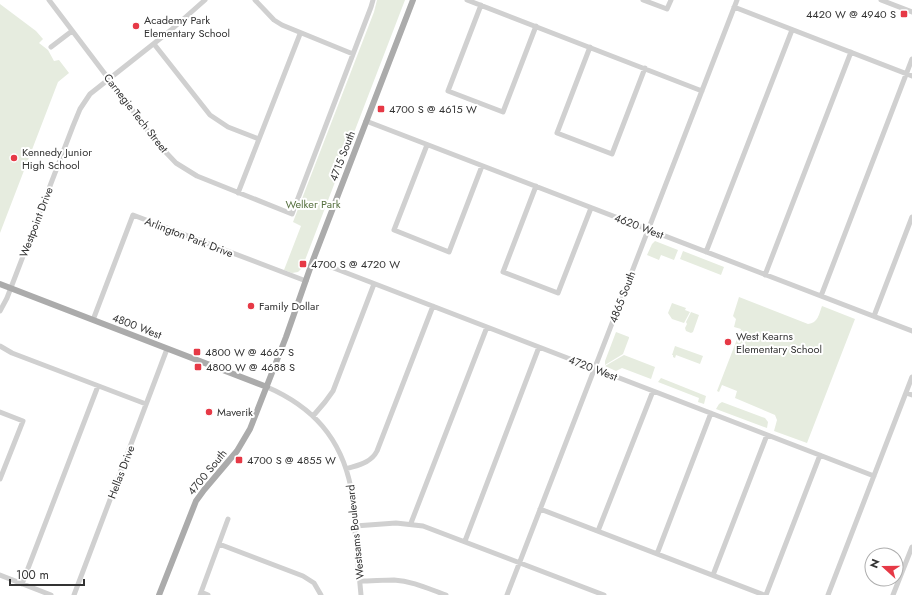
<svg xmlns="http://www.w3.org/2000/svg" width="912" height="595" font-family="Jost,sans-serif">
	<rect width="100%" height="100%" fill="#fff"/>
	<!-- green -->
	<path fill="#e6ecdf" d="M 377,0 L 405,0 L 302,268 L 298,272 L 292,273 L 284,270 L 301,226 L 293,222 L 374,12 Z
		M 0,4 L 36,31 L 43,39 L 39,43 L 48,50 L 54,61 L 59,60 L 69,73 L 58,82 L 0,233 Z
		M 655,241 L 678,250 L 674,260 L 661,255 L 659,260 L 647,255 L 652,244 Z
		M 683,251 L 724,267 L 721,275 L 680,259 Z
		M 739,297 L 808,324 C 818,323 819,314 822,306 L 855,319 L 807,443 L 774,431 L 777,420 L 775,415 L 735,398 L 737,391 L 722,385 L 719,392 L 717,391 L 741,329 L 734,327 L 736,319 L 733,316 Z
		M 672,303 L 686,308 L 685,310 L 690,312 L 684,323 L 672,319 L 668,313 Z
		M 691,312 L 699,315 L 693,332 L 691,333 L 686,331 L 685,328 L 687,324 L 686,322 Z
		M 616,332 L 629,337 L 629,338 L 623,354 L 605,365 L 605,361 Z
		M 675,346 L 703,356 L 700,364 L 676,355 L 675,358 L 673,357 L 673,355 L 672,355 Z
		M 624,355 L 655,367 L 651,379 L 622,368 L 616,371 L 605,366 Z
		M 661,378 L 706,396 L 704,404 L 698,402 L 699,398 L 658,382 Z
		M 722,402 L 765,418 L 768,422 L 767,428 L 716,409 L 719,404 Z"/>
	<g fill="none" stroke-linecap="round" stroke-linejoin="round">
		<!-- minor -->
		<path stroke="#d0d0d0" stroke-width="5" d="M 49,0 L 158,144 L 176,163 L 197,176 L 292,214 L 371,7 L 373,0
			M 255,0 L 274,20 L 282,25 L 353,54
			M 467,0 L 702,91
			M 643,0 L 667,9 L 671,0
			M 881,0 L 912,12
			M 481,5 L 448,91 L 503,112 L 536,26
			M 734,7 L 912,76
			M 154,44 L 210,115 L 228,127 L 259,139
			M 51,47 L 72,31
			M 590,47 L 557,133 L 612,154 L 645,68
			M 366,121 L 912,331
			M 427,145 L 394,230 L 449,252 L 482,166
			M 536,186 L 503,272 L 558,293 L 591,208
			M 238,193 L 300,34
			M 706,252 L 792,30
			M 313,260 L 874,476
			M 765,275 L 851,52
			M 821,296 L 912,59
			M 0,311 L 7,298 L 73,126 L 80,109 L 90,94 L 171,30 L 205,0
			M 874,316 L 912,217
			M 93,320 L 133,215 L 306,281
			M 0,346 L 12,353 L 146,404
			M 267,387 C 313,407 341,438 351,488 L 361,595
			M 906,393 L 912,395
			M 0,412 L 23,421 L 0,479
			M 313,416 L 325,402 L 333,391 L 374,284
			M 346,469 C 358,465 371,463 377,451 L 433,306
			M 540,509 L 764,595
			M 411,523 L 487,327
			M 355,526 L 396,523 L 423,526 L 604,595
			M 598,531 L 653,391
			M 465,541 L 539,347
			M 219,544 L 303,576 L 314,583 L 321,595
			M 657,554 L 711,413
			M 0,575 L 51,595
			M 713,575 L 767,435
			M 360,581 C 371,581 383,580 394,580 C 413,581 429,589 446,595
			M 22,584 L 98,386
			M 201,592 L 208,595
			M 74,595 L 167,349
			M 200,595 L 228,519
			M 507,595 L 737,0
			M 766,595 L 820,455
			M 828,595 L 912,377
			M 893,595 L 912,547"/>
		<!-- major -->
		<path stroke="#ababab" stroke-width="6" d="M 0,284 L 267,387
			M 159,595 L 196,501 L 204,490 L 237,451 L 250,429 L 286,337 L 313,260 L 413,0"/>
	</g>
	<!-- markers -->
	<g fill="#e63946" stroke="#fff" stroke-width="1.5">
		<rect x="900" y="10" width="8" height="8" rx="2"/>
		<circle cx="136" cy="26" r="4"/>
		<rect x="377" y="105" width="8" height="8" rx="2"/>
		<circle cx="14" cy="158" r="4"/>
		<rect x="299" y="260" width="8" height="8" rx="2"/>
		<circle cx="251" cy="306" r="4"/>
		<circle cx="728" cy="342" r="4"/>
		<rect x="193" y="348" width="8" height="8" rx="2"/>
		<rect x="194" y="363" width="8" height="8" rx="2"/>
		<circle cx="209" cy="412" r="4"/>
		<rect x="235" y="456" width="8" height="8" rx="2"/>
	</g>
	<g text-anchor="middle" stroke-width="4" stroke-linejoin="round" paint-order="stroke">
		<!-- poi labels -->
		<g font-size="11" fill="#333" stroke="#fff" text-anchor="start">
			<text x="896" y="18" text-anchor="end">4420 W @ 4940 S</text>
			<text x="144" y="24">Academy Park<tspan x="144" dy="13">Elementary School</tspan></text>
			<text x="389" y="113">4700 S @ 4615 W</text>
			<text x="22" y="156">Kennedy Junior<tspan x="22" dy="13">High School</tspan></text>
			<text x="311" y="268">4700 S @ 4720 W</text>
			<text x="259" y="310">Family Dollar</text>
			<text x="736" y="340">West Kearns<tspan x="736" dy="13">Elementary School</tspan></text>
			<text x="205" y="356">4800 W @ 4667 S</text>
			<text x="206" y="371">4800 W @ 4688 S</text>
			<text x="217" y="416">Maverik</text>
			<text x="247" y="464">4700 S @ 4855 W</text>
		</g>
		<!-- street labels -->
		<g font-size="11" fill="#333" stroke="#fff">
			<text transform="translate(136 113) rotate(52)" y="4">Carnegie Tech Street</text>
			<text transform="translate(342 156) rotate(-69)" y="4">4715 South</text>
			<text transform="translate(36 222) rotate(-69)" y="4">Westpoint Drive</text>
			<text transform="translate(639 226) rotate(21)" y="4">4620 West</text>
			<text transform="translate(189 237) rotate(21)" y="4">Arlington Park Drive</text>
			<text transform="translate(622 297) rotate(-69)" y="4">4865 South</text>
			<text transform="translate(137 326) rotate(21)" y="4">4800 West</text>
			<text transform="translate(593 368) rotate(21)" y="4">4720 West</text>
			<text transform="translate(121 472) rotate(-69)" y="4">Hellas Drive</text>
			<text transform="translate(207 472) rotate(-51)" y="4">4700 South</text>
			<text transform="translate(355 532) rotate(-96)" y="4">Westsams Boulevard</text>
		</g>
		<!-- park labels -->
		<g font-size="11" fill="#56703f" stroke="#fff">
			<text x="313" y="208">Welker Park</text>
		</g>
	</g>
	<!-- north arrow -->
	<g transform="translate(884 567) rotate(291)"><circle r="19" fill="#ffffff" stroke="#adadad"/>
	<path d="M0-3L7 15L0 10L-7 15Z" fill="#e63946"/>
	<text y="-6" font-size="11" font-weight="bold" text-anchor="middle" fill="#333333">N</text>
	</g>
	<!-- scale -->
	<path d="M10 579v6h74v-6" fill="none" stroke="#333333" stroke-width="2"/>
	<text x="16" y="579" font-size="12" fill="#333333" stroke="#ffffff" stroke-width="3" paint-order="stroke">100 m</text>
</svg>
